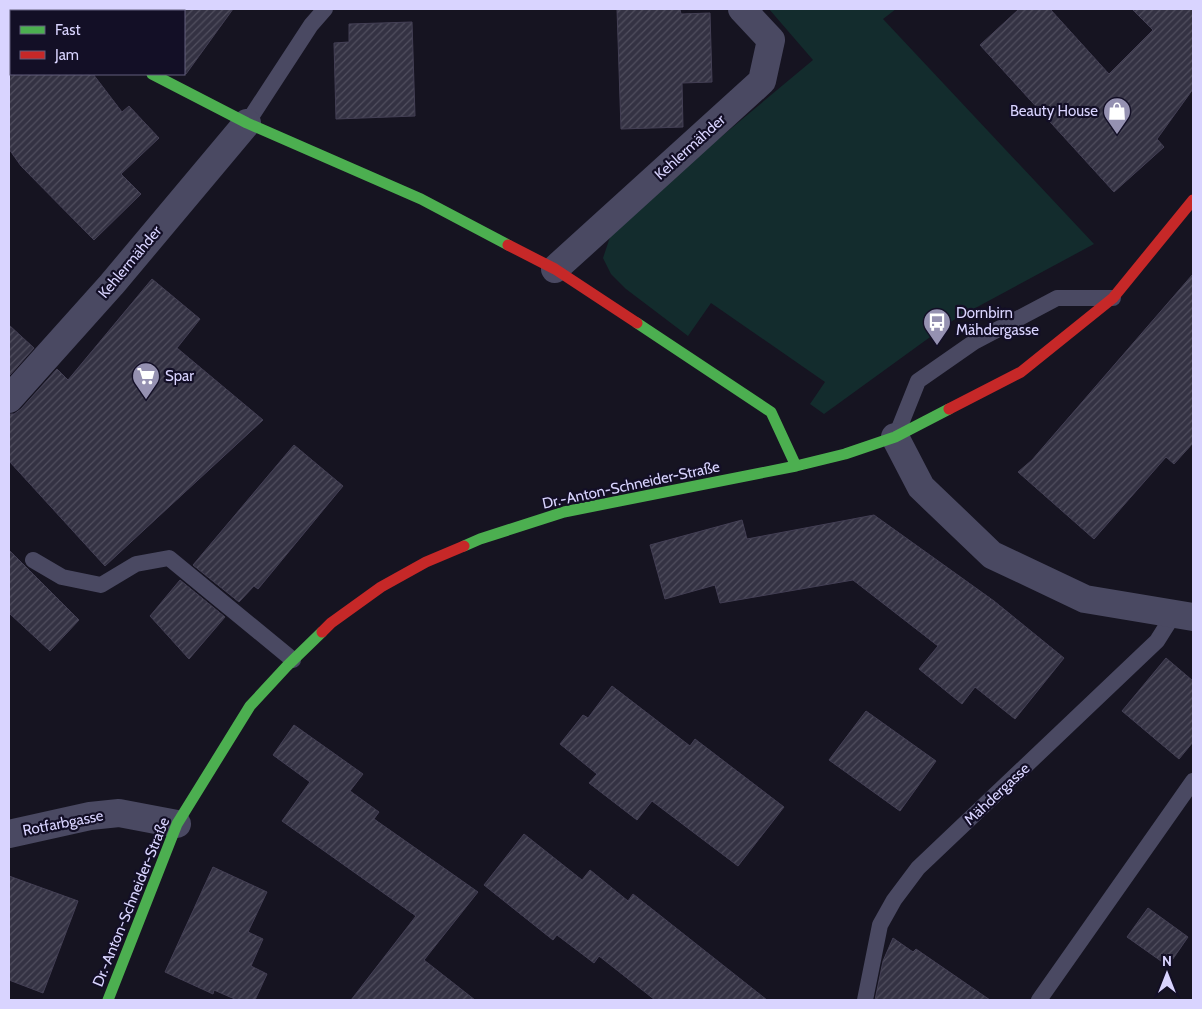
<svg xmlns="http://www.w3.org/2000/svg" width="1202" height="1009" font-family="Cabin,sans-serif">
	<defs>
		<pattern id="building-hatch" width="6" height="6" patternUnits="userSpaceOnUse" patternTransform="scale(1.25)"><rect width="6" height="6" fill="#343243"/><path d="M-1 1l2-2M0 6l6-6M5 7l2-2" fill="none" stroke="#514f5f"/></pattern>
	</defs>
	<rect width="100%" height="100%" fill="#161421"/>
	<!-- green -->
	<path fill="#132c2d" d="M 769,9 L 896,9 L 883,19 L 1094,244 L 955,319 L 824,414 L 810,404 L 825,382 L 711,303 L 688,336 L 626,289 L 611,274 L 603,258 L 610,237 L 638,206 L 813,60 Z"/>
	<!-- building -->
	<path fill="url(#building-hatch)" stroke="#433f54" d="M 184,9 L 233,9 L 186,74 L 184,73 Z
		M 617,9 L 680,9 L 681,14 L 710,13 L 712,82 L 682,83 L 683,127 L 621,129 Z
		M 1019,9 L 1050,9 L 1109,74 L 1153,30 L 1132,9 L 1193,9 L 1193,89 L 1157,139 L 1164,147 L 1114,192 L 980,45 Z
		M 412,22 L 415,116 L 336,119 L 334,43 L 349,42 L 349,24 Z
		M 9,74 L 93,74 L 122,112 L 129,106 L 159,138 L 121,174 L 141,194 L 94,240 L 21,166 L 9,149 Z
		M 1193,274 L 1193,443 L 1174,464 L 1166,457 L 1094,539 L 1018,472 L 1032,460 Z
		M 152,279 L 200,319 L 177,348 L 263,420 L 105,566 L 9,461 L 9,414 L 14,414 L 21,409 L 57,369 L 68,380 Z
		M 9,325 L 34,348 L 9,376 Z
		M 294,445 L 343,486 L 258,589 L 254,586 L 239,602 L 193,565 Z
		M 874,515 L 994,601 L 1064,658 L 1015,719 L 975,687 L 962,704 L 919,669 L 938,646 L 853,580 L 720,603 L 715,585 L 665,599 L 650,545 L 742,520 L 747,539 Z
		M 9,550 L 79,620 L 50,651 L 9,613 Z
		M 180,580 L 225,617 L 189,659 L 150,616 Z
		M 1166,658 L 1193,681 L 1193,742 L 1179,759 L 1122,711 Z
		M 612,686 L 690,746 L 695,739 L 784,807 L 738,866 L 652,801 L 637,820 L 589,783 L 597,774 L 560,744 L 583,715 L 588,718 Z
		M 866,711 L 936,761 L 900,811 L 829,760 Z
		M 294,725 L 363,774 L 350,791 L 379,812 L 374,819 L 478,892 L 424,960 L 475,1000 L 351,1000 L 416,916 L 282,821 L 310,782 L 273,755 Z
		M 524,834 L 582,880 L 590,870 L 628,901 L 633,894 L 767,1000 L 655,1000 L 599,956 L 594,963 L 557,935 L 553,940 L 484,885 Z
		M 213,867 L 267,892 L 248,932 L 263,939 L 251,966 L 267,974 L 255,1000 L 237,1000 L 214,990 L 213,994 L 165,972 Z
		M 9,876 L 78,901 L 43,993 L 9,980 Z
		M 1148,908 L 1188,937 L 1168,966 L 1127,937 Z
		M 893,938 L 913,952 L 916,949 L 990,1000 L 875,1000 L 883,961 Z"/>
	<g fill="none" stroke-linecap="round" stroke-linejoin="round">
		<!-- lane -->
		<path stroke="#4a4962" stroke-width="16" d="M 9,41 L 11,39
			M 247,123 L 311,25 L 325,9
			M 896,436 L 918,381 L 974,342 L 1057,298 L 1113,298
			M 33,560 L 62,577 L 101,585 L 136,564 L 169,558 L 293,660
			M 865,1000 L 880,925 L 894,900 L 918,868 L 1157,641 L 1174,614
			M 1039,1000 L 1193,781"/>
		<!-- street -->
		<path stroke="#4a4962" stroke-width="28" d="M 55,9 L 58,11
			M 555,269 L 762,81 L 771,40 L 742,9
			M 9,399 L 112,284 L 247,123
			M 895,437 L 921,487 L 992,555 L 1085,599 L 1193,617
			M 9,834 L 90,816 L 119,813 L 177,824"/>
		<!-- fast -->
		<path stroke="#4caf50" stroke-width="11" d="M 152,74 L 247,123 L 421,199 L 508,245
			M 637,323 L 771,412 L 796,466
			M 464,546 L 480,539 L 564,512 L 796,466 L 845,454 L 895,437 L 949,409
			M 108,1000 L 177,824 L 250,706 L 287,666 L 322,632"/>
		<!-- jam -->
		<path stroke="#c62828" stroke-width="11" d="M 508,245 L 555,269 L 637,323
			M 949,409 L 1021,372 L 1113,298 L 1193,200
			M 322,632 L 331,623 L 381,587 L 426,562 L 464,546"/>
	</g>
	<!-- icons -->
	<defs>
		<g id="shop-pin" transform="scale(1.4375)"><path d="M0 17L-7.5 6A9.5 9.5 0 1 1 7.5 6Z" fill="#9591b1" stroke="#130f26"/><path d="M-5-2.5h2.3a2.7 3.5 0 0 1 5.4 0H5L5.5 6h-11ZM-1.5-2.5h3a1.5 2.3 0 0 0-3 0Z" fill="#fff"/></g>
		<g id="bus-pin" transform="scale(1.4375)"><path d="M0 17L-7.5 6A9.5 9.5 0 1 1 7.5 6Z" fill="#9591b1" stroke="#130f26"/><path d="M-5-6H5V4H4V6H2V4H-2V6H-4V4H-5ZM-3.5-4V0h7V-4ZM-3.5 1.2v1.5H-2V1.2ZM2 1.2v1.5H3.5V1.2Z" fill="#fff"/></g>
		<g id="supermarket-pin" transform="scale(1.4375)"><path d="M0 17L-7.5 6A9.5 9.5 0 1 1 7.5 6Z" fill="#9591b1" stroke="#130f26"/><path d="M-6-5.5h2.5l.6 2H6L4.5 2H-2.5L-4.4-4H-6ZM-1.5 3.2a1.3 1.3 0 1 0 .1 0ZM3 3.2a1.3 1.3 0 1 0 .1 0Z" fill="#fff"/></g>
	</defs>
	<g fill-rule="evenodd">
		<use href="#shop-pin" x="1117" y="111"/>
		<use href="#bus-pin" x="937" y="322"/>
		<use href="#supermarket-pin" x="146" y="376"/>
	</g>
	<g text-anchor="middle" stroke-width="4.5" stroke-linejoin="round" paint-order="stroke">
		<!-- poi labels -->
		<g font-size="15" fill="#d9d4ff" stroke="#130f26" text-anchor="start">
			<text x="1098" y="116" text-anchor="end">Beauty House</text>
			<text x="956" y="318">Dornbirn<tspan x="956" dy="17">Mähdergasse</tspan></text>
			<text x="165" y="381">Spar</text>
		</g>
		<!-- street labels -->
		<g font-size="15" fill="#d9d4ff" stroke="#130f26">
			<text transform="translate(690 147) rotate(-42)" y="5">Kehlermähder</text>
			<text transform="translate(130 262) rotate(-50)" y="5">Kehlermähder</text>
			<text transform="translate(631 485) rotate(-12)" y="5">Dr.-Anton-Schneider-Straße</text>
			<text transform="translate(997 794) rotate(-43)" y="5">Mähdergasse</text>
			<text transform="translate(63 823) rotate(-11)" y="5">Rotfarbgasse</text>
			<text transform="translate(131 902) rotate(-68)" y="5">Dr.-Anton-Schneider-Straße</text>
		</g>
	</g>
	<!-- border -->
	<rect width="1202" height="1009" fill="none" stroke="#d9d4ff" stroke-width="20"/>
	<!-- legend -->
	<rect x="10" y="10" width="175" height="65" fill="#130f26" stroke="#625e7d"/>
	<rect x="20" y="26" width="25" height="8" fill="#4caf50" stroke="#625e7d"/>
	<text x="55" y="35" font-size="15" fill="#d9d4ff">Fast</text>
	<rect x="20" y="51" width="25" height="8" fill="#c62828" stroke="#625e7d"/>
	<text x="55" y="60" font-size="15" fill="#d9d4ff">Jam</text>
	<!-- north arrow -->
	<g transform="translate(1167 974)" stroke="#130f26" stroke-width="4" paint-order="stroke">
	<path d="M0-4L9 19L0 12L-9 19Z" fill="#d9d4ff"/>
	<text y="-8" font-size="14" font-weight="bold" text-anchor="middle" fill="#d9d4ff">N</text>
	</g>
</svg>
